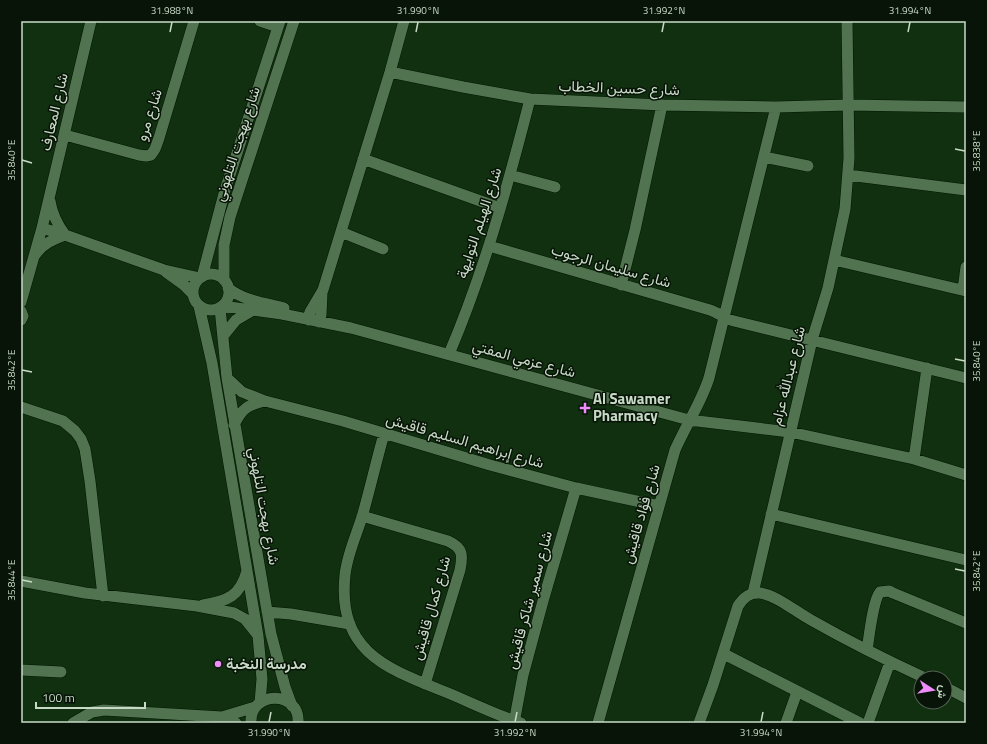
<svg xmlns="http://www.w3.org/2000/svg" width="987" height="744" font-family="'Titillium Web',Vazirmatn,sans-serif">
	<rect width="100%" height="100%" fill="#113010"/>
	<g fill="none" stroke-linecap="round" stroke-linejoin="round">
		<!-- minor casing -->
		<g stroke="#001700" stroke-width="12">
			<path id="minor" d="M 260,21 L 278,27
				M 390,72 L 463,87 L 530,99 L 662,105 L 776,107 L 849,105 L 966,107
				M 65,135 L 139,155 L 146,156 L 151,155 L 155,149 L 159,138 L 194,21
				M 764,157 L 808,166
				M 363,159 L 500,208
				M 510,175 L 555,187
				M 848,175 L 966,190
				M 42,228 L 65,235 L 164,270 L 200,278
				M 341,232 L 383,249
				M 489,246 L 710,310 C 719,313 725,319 734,321 L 966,378
				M 35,255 C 42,244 54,239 65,235 C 57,224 52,214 50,201
				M 834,260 L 966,291
				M 166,272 L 184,285 L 193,294
				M193 292a18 18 0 1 1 36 0a18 18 0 1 1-36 0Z
				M 202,277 L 225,190 L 280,21
				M 224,280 L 224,245 L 230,217 L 294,21
				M 621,285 L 635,230 L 662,105
				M 228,288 C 244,301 265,303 284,308
				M 963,290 L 966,267
				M 21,302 L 42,228 L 91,21
				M 199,306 L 212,363 L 258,636 L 262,679 L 260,703
				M 222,306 L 282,314 L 351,328 L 689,420 L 790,432 L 914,459 L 966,475
				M 220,308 L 227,378 L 271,634 L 285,687 L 292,706
				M 21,311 L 23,316 L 21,320
				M 308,320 L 310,312 L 323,290 L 390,72 L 404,21
				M 319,322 L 321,315 L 322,293
				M 223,336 L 236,320 L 253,310
				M 449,354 C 484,272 508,185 530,99
				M 227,378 L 242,392 L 265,401 L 343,421 L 490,465 L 576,488 L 659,506
				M 21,407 L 63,421 L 75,431 L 81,439 L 85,449 L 90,481 L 103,596
				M 234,425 C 242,408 248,405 265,401
				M 384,434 C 376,462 370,489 362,517 C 356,536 347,555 345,575 C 337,653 388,669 448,693 C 472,703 496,715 521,723
				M 914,459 L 927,368
				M 771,514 L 966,560
				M 362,516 L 448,541 C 463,548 463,555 460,570 L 425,684
				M 21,581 L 85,593 L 197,606 L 234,613 L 245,619 L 257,634
				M 753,593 L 812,340 L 828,288 L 845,209 L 849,158 L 847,21
				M 203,605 C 228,601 240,596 247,571
				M 267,612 L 291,614 L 350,624
				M 867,650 C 869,638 873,600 880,592 L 889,591 L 893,593 L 966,623
				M 724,654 L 860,723
				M 21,670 L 61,672
				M 945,687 L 966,698
				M 222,717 L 255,707
				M 73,723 L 92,712 L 104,710 L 222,717 L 236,723
				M 251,723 C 249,690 301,690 298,723
				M 514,723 L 523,675 L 543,601 L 576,488
				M 598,723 L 675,450 C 686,425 701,403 709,378 L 776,107
				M 699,723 L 713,685 L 738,606 C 743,598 749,592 760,593 C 776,595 796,612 811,620 C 848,641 886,660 925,678
				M 786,723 L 797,692
				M 868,723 L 890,662"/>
		</g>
		<!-- minor -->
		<use href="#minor" stroke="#527350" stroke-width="11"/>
	</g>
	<!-- ticks -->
	<path fill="none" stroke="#c8dac7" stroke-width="1.5" d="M 170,32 L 172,22M 416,32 L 418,22M 662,32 L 664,22M 908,32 L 910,22M 955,149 L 965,151M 22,160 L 32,163M 955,359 L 965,361M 22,370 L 32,372M 955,569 L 965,571M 22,580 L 32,582M 269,722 L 271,712M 515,722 L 517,712M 761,722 L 763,712"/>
	<!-- markers -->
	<g fill="#ee8cf9" stroke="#071407" stroke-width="1.5">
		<path d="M583 402h4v4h4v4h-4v4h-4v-4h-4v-4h4z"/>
		<circle cx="218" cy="664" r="4"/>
	</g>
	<g text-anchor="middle" stroke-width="3" stroke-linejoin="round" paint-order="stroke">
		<!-- street labels -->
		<g font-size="15" fill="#c8dac7" stroke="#071407">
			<text transform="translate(619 88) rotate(2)" y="5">شارع حسين الخطاب</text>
			<text transform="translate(54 112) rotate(-77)" y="5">شارع المعارف</text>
			<text transform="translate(149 115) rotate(-72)" y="5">شارع مرو</text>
			<text transform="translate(237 144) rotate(-72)" y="5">شارع بهجت التلهوني</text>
			<text transform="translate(479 223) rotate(-72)" y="5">شارع الهيلم التوايهة</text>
			<text transform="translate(611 266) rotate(16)" y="5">شارع سليمان الرجوب</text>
			<text transform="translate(524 359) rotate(15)" y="5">شارع عزمي المفتي</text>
			<text transform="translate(788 376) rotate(-76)" y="5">شارع عبدالله عزام</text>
			<text transform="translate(465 441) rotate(16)" y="5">شارع إبراهيم السليم قاقيش</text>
			<text transform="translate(264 506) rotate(80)" y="5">شارع بهجت التلهوني</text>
			<text transform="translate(641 514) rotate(-74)" y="5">شارع فؤاد قاقيش</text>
			<text transform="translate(529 600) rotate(-75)" y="5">شارع سمير شاكر قاقيش</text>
			<text transform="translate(431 608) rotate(-74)" y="5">شارع كمال قاقيش</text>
		</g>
		<!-- poi labels -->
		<g font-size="15" font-weight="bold" fill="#c8dac7" stroke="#071407" text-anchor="start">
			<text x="593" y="404">Al Sawamer<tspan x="593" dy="17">Pharmacy</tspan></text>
			<text x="226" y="669">مدرسة النخبة</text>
		</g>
	</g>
	<!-- border -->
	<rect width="987" height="744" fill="none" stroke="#071407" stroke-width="44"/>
	<!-- north arrow -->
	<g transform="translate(933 690) rotate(102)"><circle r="19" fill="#071407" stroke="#546354"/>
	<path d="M0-3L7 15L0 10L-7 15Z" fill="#ee8cf9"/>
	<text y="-6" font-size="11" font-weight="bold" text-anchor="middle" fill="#c8dac7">ش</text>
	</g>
	<!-- scale -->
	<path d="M36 702v6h109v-6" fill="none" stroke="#c8dac7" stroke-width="2"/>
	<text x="42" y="702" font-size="12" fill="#c8dac7" stroke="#071407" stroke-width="3" paint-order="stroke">100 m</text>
	<rect x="22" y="22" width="943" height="700" fill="none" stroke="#c8dac7" stroke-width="1.5"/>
	<g font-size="10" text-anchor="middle" fill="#c8dac7">
		<text x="172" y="14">31.988°N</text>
		<text x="418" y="14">31.990°N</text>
		<text x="664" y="14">31.992°N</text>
		<text x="910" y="14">31.994°N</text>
		<text transform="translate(976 151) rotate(-90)" y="4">35.838°E</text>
		<text transform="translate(11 160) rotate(-90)" y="4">35.840°E</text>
		<text transform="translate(976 361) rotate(-90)" y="4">35.840°E</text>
		<text transform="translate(11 370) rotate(-90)" y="4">35.842°E</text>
		<text transform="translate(976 571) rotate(-90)" y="4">35.842°E</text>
		<text transform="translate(11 580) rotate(-90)" y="4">35.844°E</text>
		<text x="269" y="736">31.990°N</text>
		<text x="515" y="736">31.992°N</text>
		<text x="761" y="736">31.994°N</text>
	</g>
</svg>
